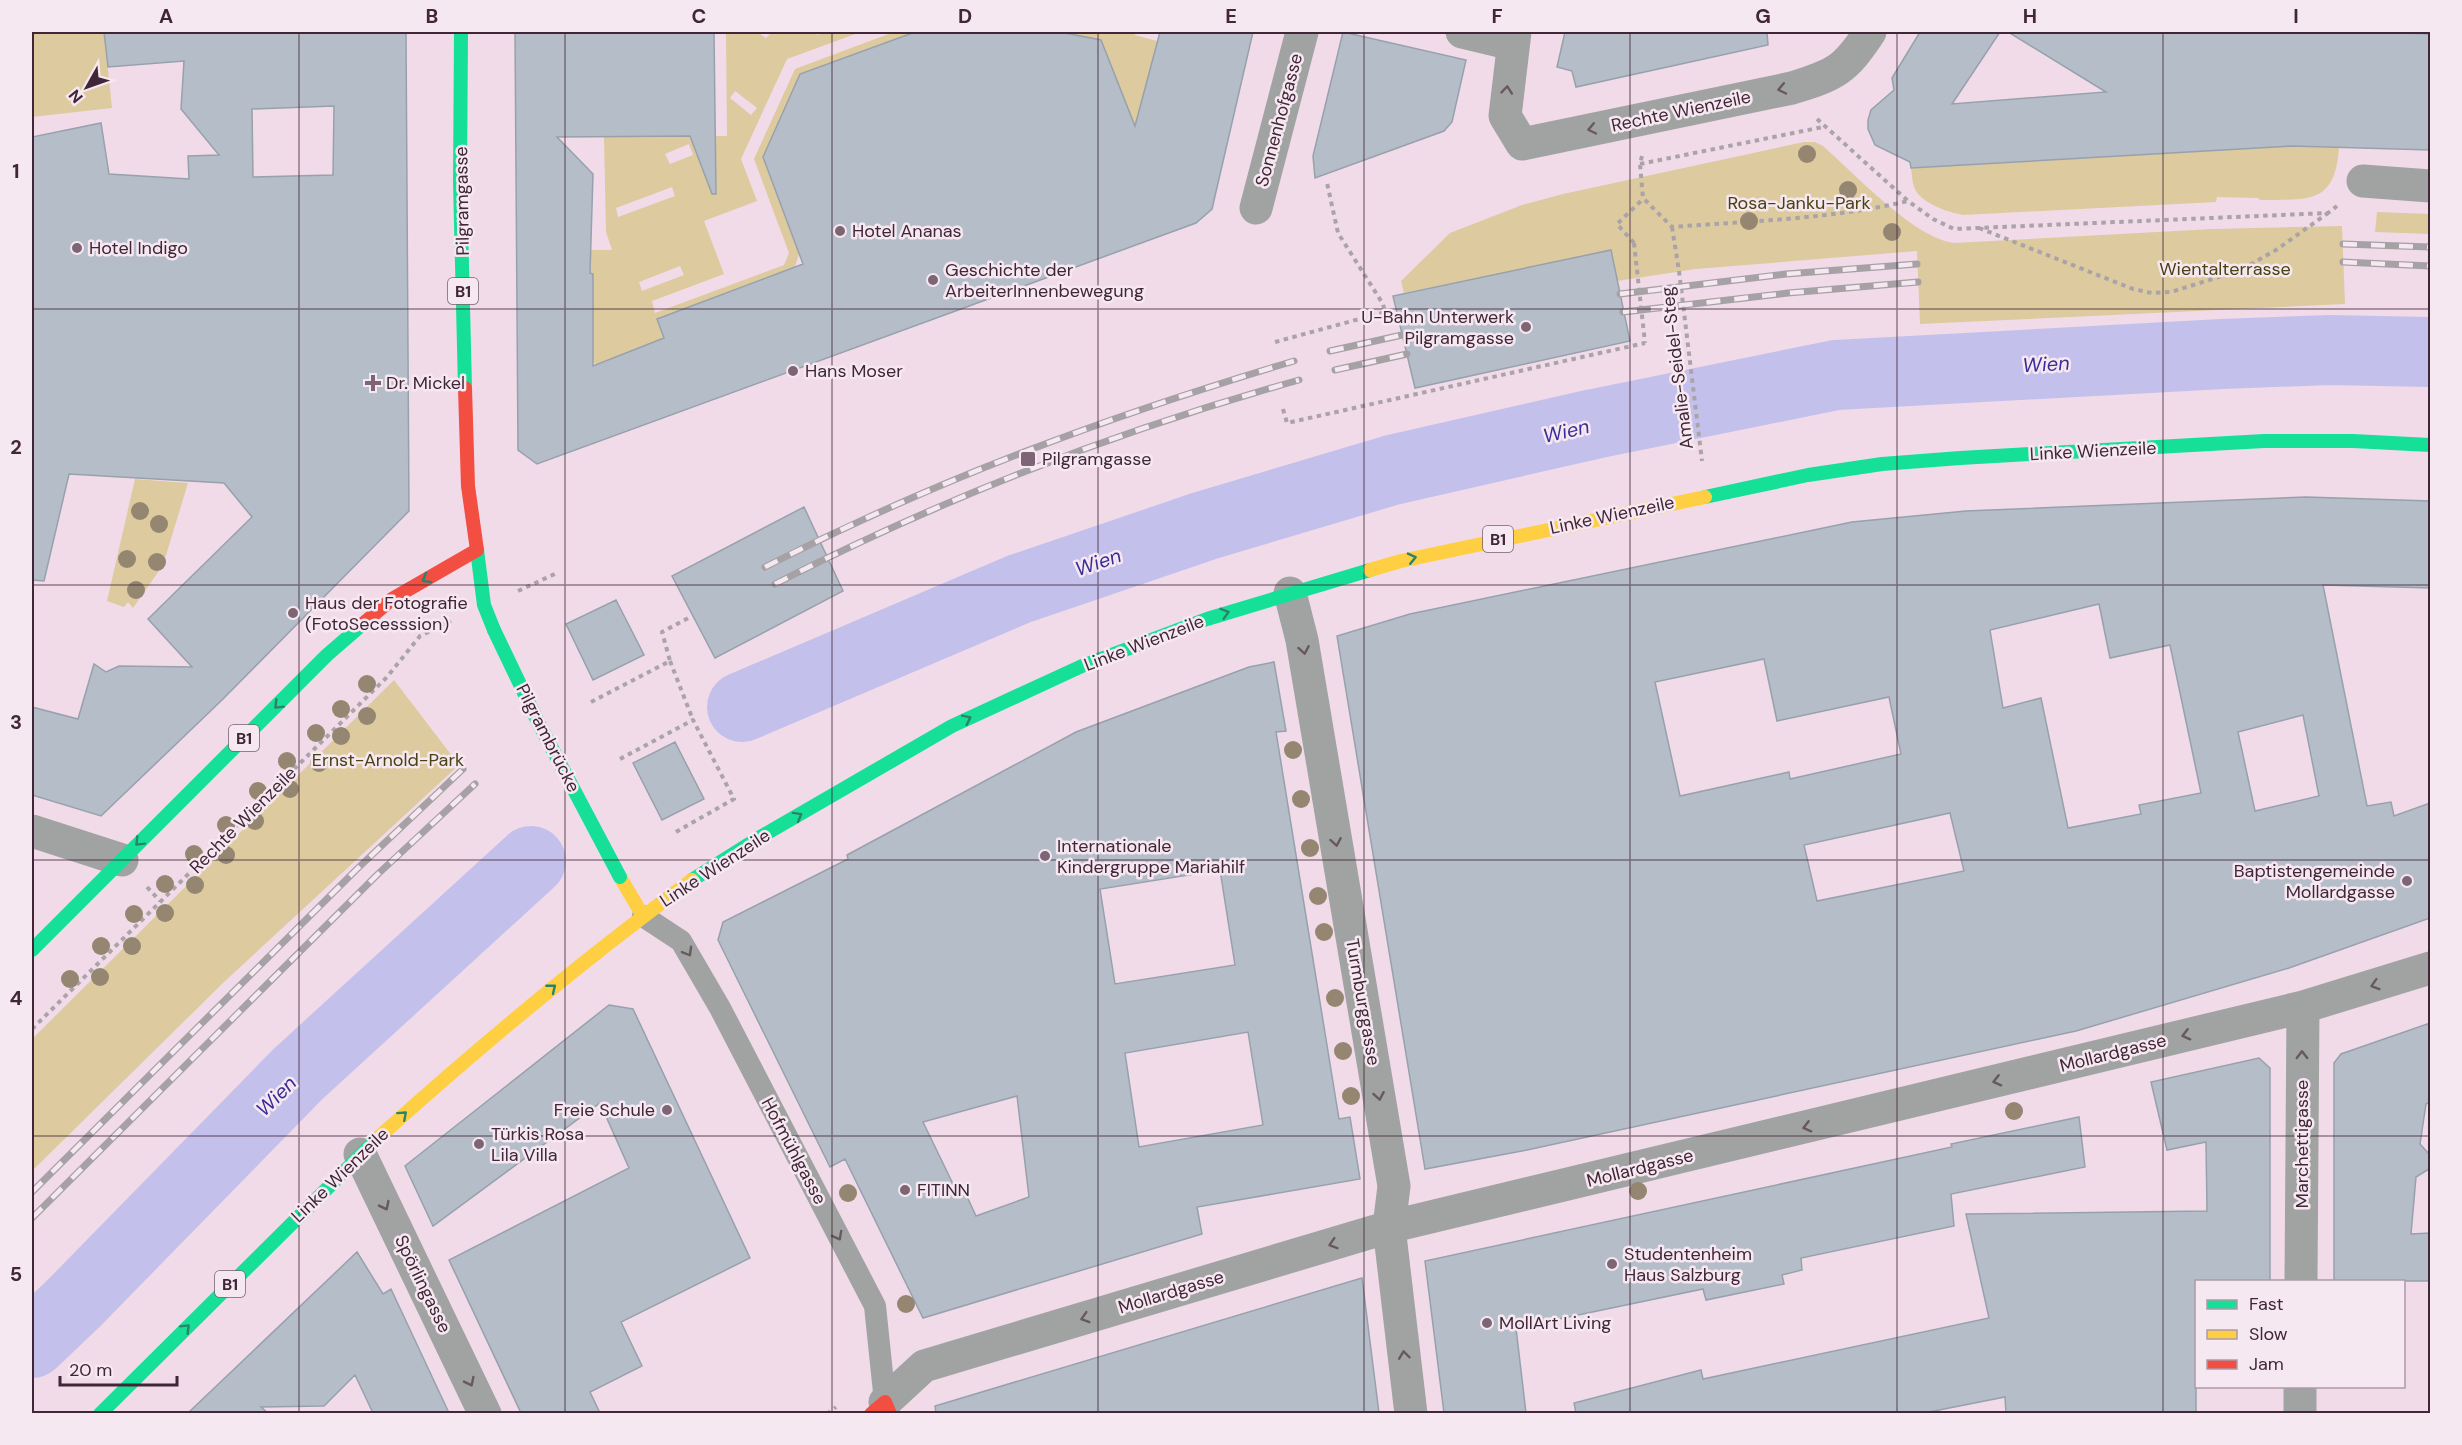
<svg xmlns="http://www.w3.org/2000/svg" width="2462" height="1445" font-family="'DM Sans',sans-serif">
	<rect width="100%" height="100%" fill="#f1dbe9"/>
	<!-- green -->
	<path fill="#ddca9e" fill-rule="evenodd" d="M 32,32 L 104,32 L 112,108 L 32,117 Z
		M 726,32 L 757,32 L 766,38 L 772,32 L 812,32 L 818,35 L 820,32 L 861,32 L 787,59 L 741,159 L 757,201 L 704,221 L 724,274 L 652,301 L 655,313 L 784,265 L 789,253 L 754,159 L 795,69 L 894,32 L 915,32 L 800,74 L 763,157 L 799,254 L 795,267 L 657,319 L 665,338 L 598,366 L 593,362 L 593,274 L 590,273 L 590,250 L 612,250 L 606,232 L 604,137 L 727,136 ZM 735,91 L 757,108 L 751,115 L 730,98 ZM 689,144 L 693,155 L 670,164 L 665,154 ZM 672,187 L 675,196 L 618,217 L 616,208 ZM 680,266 L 684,275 L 642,291 L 639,282 Z
		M 1060,32 L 1135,32 L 1135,35 L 1157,41 L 1137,130 L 1101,40 Z
		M 1804,142 L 1815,142 L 1823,146 C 1855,174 1914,238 1954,243 L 2213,229 L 2342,226 L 2345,304 L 1920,324 L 1917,251 L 1696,269 L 1617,281 L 1611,251 L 1404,293 L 1401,281 L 1450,233 L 1522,205 L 1563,194 Z
		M 2292,146 L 2339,148 C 2335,206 2307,199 2260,200 L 2258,198 L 2217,197 L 2216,202 L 1963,215 C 1947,212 1920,203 1914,187 C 1912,181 1912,174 1911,168 Z
		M 2377,212 L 2430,214 L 2430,234 L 2375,232 Z
		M 135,479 L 188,483 L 163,565 L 133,608 L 128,602 L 124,607 L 107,601 Z
		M 394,680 L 459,765 L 223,983 L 32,1171 L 32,1039 Z"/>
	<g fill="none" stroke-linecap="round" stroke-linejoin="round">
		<!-- river -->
		<path stroke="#c4c0ec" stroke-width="70" d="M 742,707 L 1019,589 L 1204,526 L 1392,470 L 1594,424 L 1836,375 L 2222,354 L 2330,350 L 2430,352
			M 32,1343 L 74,1303 L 298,1074 L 531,861"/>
	</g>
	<!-- building -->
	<path fill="#b5bdc9" stroke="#97a1ac" stroke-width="1.5" fill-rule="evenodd" d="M 104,32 L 406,32 L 409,511 L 222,700 L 101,816 L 32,795 L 32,707 L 78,719 L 94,664 L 106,672 L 119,666 L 192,667 L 148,619 L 252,517 L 224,483 L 69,474 L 44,581 L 32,580 L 32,137 L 101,123 L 109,174 L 189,179 L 188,156 L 219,155 L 181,109 L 184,61 L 108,67 ZM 334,106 L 333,175 L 253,177 L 252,109 Z
		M 515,32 L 714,32 L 716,194 L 712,194 L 690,136 L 557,137 L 593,174 L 590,273 L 593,274 L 593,366 L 664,338 L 657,319 L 803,264 L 763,157 L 800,74 L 915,32 L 1060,32 L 1101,40 L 1135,126 L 1160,32 L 1253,32 L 1212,209 L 1196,223 L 537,464 L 518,450 Z
		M 1343,32 L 1466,60 L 1452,122 L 1444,131 L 1315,178 L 1313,156 Z
		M 1565,32 L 1767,32 L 1768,45 L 1576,87 L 1572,71 L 1557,67 Z
		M 1920,32 L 2000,32 L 1952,104 L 2106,92 L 2008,32 L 2377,32 L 2430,34 L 2430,150 L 2292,146 L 1911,168 L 1910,162 L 1875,145 L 1868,129 L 1868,120 L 1871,110 L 1894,90 L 1892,78 Z
		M 1611,250 L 1630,341 L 1415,388 L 1393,296 Z
		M 2306,497 L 2430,501 L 2430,588 L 2323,585 L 2367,806 L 2391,802 L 2394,816 L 2430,803 L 2430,918 L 2289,968 L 2076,1031 L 1527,1150 L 1425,1169 L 1337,636 L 1410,614 L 1852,522 L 1966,511 ZM 2099,604 L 2110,658 L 2170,645 L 2201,793 L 2139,805 L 2141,814 L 2068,828 L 2041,698 L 2003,708 L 1990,630 ZM 1764,659 L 1777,721 L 1889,697 L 1901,754 L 1790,779 L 1789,772 L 1680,796 L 1655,682 ZM 2303,715 L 2319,796 L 2255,811 L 2238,732 ZM 1950,813 L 1964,871 L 1817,901 L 1804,845 Z
		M 804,507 L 843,591 L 715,658 L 672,576 Z
		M 616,600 L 644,655 L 593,680 L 566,624 Z
		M 1274,662 L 1286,731 L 1276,732 L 1339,1119 L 1350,1117 L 1360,1179 L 1197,1207 L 1202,1234 L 923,1318 L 845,1159 L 830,1167 L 718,940 L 723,922 L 848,859 L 847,855 L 1076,732 L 1249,667 ZM 1220,870 L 1235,965 L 1115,984 L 1100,889 ZM 1248,1032 L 1263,1125 L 1139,1147 L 1125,1053 ZM 1017,1096 L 1029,1197 L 976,1216 L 964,1190 L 954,1186 L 923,1122 Z
		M 675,742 L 704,799 L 662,820 L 633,763 Z
		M 609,1005 L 633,1009 L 750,1258 L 621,1322 L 642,1366 L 590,1392 L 600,1413 L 521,1413 L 449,1260 L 629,1168 L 600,1103 L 433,1226 L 405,1166 Z
		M 2430,1023 L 2430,1102 L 2426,1104 L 2420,1144 L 2430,1155 L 2430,1160 L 2429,1169 L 2416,1177 L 2411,1234 L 2430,1233 L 2430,1281 L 2334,1281 L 2334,1063 L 2341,1054 Z
		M 2259,1058 L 2270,1068 L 2270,1281 L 2196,1281 L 2196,1412 L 2006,1413 L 2005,1397 L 1924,1413 L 1576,1413 L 1574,1403 L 1701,1370 L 1703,1379 L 1989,1318 L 1966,1214 L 2207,1211 L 2206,1142 L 2167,1150 L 2151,1082 Z
		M 2079,1117 L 2085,1167 L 1951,1194 L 1954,1226 L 1801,1258 L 1802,1270 L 1782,1275 L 1784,1284 L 1706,1300 L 1703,1289 L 1516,1328 L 1526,1413 L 1444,1413 L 1425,1261 L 1952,1147 L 1951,1144 Z
		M 357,1252 L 383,1294 L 391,1289 L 449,1413 L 373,1413 L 355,1375 L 324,1406 L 261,1407 L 268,1413 L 188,1413 Z
		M 1362,1278 L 1379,1413 L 936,1413 L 935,1406 Z"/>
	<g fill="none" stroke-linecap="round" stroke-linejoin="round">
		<!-- path -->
		<path stroke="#aaa4a8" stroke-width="4" stroke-dasharray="4.5 4.5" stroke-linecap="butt" d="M 1817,119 L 1908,201 L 1933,219 L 1954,229 L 2328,213 L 2337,206
			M 1642,156 L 1640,164 L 1643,198 L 1672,227 C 1751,221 1832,219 1908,201
			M 1640,164 L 1823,127
			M 1672,227 L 1679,271
			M 1634,243 L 1617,224 L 1643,199
			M 1275,342 L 1385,312 L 1383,304 L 1338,233 L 1327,183
			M 1283,409 L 1287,423 L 1645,343
			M 518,591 L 557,573
			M 670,661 L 693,720
			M 591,702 L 670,661 L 662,632 L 692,616
			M 620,759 L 693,720 L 734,799 L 674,833
			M 147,887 L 160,901
			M 32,1029 L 387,677 L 420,636 L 451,621
			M 827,1414 L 836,1407"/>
		<!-- lane -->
		<path stroke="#a1a3a2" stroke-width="22" d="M 643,916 L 681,941 L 720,1008 L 875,1306 L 885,1402 L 884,1412"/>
		<!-- street -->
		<path stroke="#a1a3a2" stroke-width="33" d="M 1462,32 L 1512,44
			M 1515,32 L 1505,116 L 1522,144 L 1792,88 C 1835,75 1845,70 1870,32
			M 2363,181 L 2430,186
			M 1256,208 L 1302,32
			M 1290,593 L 1302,640 L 1394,1186 L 1389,1227 L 1411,1414
			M 32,831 L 122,860
			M 360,1154 L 485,1414
			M 2301,1282 L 2303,1007
			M 885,1402 L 924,1366 L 1389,1227 L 2303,1007 L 2430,968
			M 2300,1414 L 2300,1386"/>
		<!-- fast -->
		<path stroke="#16e098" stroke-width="14" d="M 461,32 L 460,182 L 465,388
			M 1705,497 L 1808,475 L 1882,464 L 1960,458 L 2264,441 L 2353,441 L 2430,445
			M 477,550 L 484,605 L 494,630
			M 692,880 L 762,836 L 952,726 L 1082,666 L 1207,619 L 1370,570
			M 32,950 L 327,655 L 364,623
			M 100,1414 L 379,1137"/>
		<!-- slow -->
		<path stroke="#ffcf43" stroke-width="14" d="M 1370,570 L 1401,561 L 1705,497
			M 620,877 L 643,916
			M 379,1137 C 479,1047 583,960 692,880"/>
		<!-- jam -->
		<path stroke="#f24e42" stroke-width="14" d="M 364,623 L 392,599 L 477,550 L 468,486 L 465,388
			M 871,1414 L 885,1402 L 890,1414"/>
		<!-- rail casing -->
		<g stroke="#a6a1a5" stroke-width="7">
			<path id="rail" d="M 2343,244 L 2430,247
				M 2343,262 L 2430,266
				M 1620,294 L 1786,274 L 1917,264
				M 1623,312 L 1788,293 L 1918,282
				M 1330,351 L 1402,335
				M 1335,370 L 1407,354
				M 765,567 C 938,479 1109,416 1294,361
				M 775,584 C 943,498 1117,431 1299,380
				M 32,1192 L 358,868 L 463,769
				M 32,1218 L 379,873 L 475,784"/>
		</g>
		<!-- rail -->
		<use href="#rail" stroke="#f6e8f1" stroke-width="4.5" stroke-dasharray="14" stroke-linecap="butt"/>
		<!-- path-bridge -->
		<path stroke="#aaa4a8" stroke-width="4" stroke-dasharray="4.5 4.5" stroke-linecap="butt" d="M 1979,228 L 2133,289 L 2152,293 L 2171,292 L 2241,270 L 2276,250 L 2328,213
			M 1634,243 L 1645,343
			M 1679,271 L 1702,461"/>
		<!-- fast-bridge -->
		<path stroke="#16e098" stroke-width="14" d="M 494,630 L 538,722 L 620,877"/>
	</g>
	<!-- trees -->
	<g fill="#958672">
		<circle cx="1807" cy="154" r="9"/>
		<circle cx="1848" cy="190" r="9"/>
		<circle cx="1749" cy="221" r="9"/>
		<circle cx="1892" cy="232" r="9"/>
		<circle cx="140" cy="511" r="9"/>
		<circle cx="159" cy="524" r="9"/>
		<circle cx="127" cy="559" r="9"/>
		<circle cx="157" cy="562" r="9"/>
		<circle cx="136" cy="590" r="9"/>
		<circle cx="367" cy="684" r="9"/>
		<circle cx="341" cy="709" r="9"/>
		<circle cx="367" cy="716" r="9"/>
		<circle cx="316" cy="733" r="9"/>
		<circle cx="341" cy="736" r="9"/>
		<circle cx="1293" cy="750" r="9"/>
		<circle cx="287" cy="761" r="9"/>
		<circle cx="319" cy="763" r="9"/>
		<circle cx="290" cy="789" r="9"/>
		<circle cx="258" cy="791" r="9"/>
		<circle cx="1301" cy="799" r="9"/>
		<circle cx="255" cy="821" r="9"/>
		<circle cx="226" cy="825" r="9"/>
		<circle cx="1310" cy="848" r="9"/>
		<circle cx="194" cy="854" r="9"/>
		<circle cx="226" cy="855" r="9"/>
		<circle cx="165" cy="884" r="9"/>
		<circle cx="195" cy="885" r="9"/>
		<circle cx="1318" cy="896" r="9"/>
		<circle cx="165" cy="913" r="9"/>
		<circle cx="134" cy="914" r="9"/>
		<circle cx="1324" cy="932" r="9"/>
		<circle cx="101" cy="946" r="9"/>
		<circle cx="132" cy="946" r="9"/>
		<circle cx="100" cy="977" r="9"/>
		<circle cx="70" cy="979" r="9"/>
		<circle cx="1335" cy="998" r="9"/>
		<circle cx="1343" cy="1051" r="9"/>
		<circle cx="1351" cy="1096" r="9"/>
		<circle cx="2014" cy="1111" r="9"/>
		<circle cx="1638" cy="1191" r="9"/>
		<circle cx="848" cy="1193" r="9"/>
		<circle cx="906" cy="1304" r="9"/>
	</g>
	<!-- one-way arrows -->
	<defs><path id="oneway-chevron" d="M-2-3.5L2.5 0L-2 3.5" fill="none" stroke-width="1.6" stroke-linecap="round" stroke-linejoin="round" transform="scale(1.5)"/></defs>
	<g stroke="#675862">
		<use href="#oneway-chevron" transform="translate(1782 89) rotate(168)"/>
		<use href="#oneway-chevron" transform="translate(1507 90) rotate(-84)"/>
		<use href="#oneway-chevron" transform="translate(1592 129) rotate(168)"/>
		<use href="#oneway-chevron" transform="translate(1304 650) rotate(80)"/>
		<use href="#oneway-chevron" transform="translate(1336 842) rotate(80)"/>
		<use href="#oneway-chevron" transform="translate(688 952) rotate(60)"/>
		<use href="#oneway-chevron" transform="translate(2375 985) rotate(163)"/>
		<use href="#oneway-chevron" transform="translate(2186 1035) rotate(166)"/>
		<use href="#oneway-chevron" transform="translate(2302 1055) rotate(-90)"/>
		<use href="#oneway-chevron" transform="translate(1997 1081) rotate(166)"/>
		<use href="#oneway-chevron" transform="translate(1379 1096) rotate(80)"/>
		<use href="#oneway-chevron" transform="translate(1807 1127) rotate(166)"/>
		<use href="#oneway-chevron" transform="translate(385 1206) rotate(64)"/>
		<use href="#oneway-chevron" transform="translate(838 1236) rotate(62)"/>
		<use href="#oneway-chevron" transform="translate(1333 1244) rotate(163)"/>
		<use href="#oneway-chevron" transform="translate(1085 1318) rotate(163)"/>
		<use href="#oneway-chevron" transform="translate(1404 1355) rotate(-97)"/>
		<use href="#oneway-chevron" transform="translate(470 1382) rotate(64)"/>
	</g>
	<g stroke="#2b8368">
		<use href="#oneway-chevron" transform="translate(1412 558) rotate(-13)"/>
		<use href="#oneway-chevron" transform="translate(426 579) rotate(151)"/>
		<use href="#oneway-chevron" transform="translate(1225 613) rotate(-17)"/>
		<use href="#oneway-chevron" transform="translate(278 705) rotate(135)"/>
		<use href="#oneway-chevron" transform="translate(967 719) rotate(-26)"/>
		<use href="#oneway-chevron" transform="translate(798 816) rotate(-29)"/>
		<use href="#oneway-chevron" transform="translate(139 842) rotate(135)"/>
		<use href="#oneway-chevron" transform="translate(552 988) rotate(-39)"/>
		<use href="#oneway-chevron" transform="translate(403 1115) rotate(-42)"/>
		<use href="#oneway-chevron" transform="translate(186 1328) rotate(-45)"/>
	</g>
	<!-- grid -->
	<path fill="none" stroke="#402637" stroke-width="1.5" stroke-opacity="0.55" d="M 299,32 L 299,1414M 565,32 L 565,1414M 832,32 L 832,1414M 1098,32 L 1098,1414M 1364,32 L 1364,1414M 1630,32 L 1630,1414M 1897,32 L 1897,1414M 2163,32 L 2163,1414M 32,309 L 2430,309M 32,585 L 2430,585M 32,860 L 2430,860M 32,1136 L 2430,1136"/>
	<!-- markers -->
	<g fill="#7e6575" stroke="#f6e8f1" stroke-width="2">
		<circle cx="840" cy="231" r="6"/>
		<circle cx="77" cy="248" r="6"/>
		<circle cx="933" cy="280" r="6"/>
		<circle cx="1526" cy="327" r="6"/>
		<circle cx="793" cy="371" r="6"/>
		<path d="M370 374h6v6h6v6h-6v6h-6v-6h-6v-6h6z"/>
		<rect x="1020" y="451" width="16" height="16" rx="3"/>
		<circle cx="293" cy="613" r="6"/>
		<circle cx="1045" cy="856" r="6"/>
		<circle cx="2407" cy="881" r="6"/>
		<circle cx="667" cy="1110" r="6"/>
		<circle cx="479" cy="1144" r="6"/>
		<circle cx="905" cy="1190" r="6"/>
		<circle cx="1612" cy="1264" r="6"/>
		<circle cx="1487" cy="1323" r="6"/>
	</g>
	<g text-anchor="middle" stroke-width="5" stroke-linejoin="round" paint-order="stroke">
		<!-- shield labels -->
		<g fill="#f6e8f1" stroke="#77606f" stroke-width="1.5">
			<rect x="448" y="278" width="30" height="26" rx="4.5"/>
			<rect x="1483" y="526" width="30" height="26" rx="4.5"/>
			<rect x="229" y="725" width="30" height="26" rx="4.5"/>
			<rect x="215" y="1271" width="30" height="26" rx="4.5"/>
		</g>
		<g font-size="16" font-weight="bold" fill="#402637">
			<text x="463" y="297">B1</text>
			<text x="1498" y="545">B1</text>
			<text x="244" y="744">B1</text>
			<text x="230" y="1290">B1</text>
		</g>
		<!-- street labels -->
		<g font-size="18" fill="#402637" stroke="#f6e8f1">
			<text transform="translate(1681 111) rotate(-12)" y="6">Rechte Wienzeile</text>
			<text transform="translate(1279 120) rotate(-75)" y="6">Sonnenhofgasse</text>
			<text transform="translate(462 201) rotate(-91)" y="6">Pilgramgasse</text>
			<text transform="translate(1677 368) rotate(-97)" y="6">Amalie-Seidel-Steg</text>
			<text transform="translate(2093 451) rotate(-3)" y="6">Linke Wienzeile</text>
			<text transform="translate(1612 515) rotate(-12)" y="6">Linke Wienzeile</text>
			<text transform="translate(1144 643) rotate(-21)" y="6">Linke Wienzeile</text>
			<text transform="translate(548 738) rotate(63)" y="6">Pilgrambrücke</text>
			<text transform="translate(243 820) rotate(-45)" y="6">Rechte Wienzeile</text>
			<text transform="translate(715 868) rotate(-33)" y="6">Linke Wienzeile</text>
			<text transform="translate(1363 1002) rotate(80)" y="6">Turmburggasse</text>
			<text transform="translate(2113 1053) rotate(-14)" y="6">Mollardgasse</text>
			<text transform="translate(2302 1144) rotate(-90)" y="6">Marchettigasse</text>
			<text transform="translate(794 1151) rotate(62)" y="6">Hofmühlgasse</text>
			<text transform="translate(1640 1168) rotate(-14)" y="6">Mollardgasse</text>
			<text transform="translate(340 1175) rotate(-44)" y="6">Linke Wienzeile</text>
			<text transform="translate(423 1284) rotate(64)" y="6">Spörlingasse</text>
			<text transform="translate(1171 1292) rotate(-17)" y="6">Mollardgasse</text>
		</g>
		<!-- park labels -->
		<g font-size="18" fill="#494111" stroke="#f6e8f1">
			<text x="1799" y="209">Rosa-Janku-Park</text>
			<text x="2225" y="275">Wientalterrasse</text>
			<text x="388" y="766">Ernst-Arnold-Park</text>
		</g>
		<!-- poi labels -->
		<g font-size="18" fill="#402637" stroke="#f6e8f1" text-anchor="start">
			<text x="852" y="237">Hotel Ananas</text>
			<text x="89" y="254">Hotel Indigo</text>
			<text x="945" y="276">Geschichte der<tspan x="945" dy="21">ArbeiterInnenbewegung</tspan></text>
			<text x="1514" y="323" text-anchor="end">U-Bahn Unterwerk<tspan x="1514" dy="21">Pilgramgasse</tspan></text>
			<text x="805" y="377">Hans Moser</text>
			<text x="386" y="389">Dr. Mickel</text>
			<text x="1042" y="465">Pilgramgasse</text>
			<text x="305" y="609">Haus der Fotografie<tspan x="305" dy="21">(FotoSecesssion)</tspan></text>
			<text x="1057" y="852">Internationale<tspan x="1057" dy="21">Kindergruppe Mariahilf</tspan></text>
			<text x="2395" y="877" text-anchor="end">Baptistengemeinde<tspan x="2395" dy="21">Mollardgasse</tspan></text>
			<text x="655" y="1116" text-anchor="end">Freie Schule</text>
			<text x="491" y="1140">Türkis Rosa<tspan x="491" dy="21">Lila Villa</tspan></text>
			<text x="917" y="1196">FITINN</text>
			<text x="1624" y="1260">Studentenheim<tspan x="1624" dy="21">Haus Salzburg</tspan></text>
			<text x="1499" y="1329">MollArt Living</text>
		</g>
		<!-- water labels -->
		<g font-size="20" font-style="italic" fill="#392d98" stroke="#f6e8f1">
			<text transform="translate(2046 364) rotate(-3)" y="7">Wien</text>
			<text transform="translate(1566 431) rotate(-13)" y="7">Wien</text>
			<text transform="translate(1098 562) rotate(-19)" y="7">Wien</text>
			<text transform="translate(276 1096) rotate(-45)" y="7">Wien</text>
		</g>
	</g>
	<!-- border -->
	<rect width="2462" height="1445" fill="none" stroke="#f6e8f1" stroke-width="66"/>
	<!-- legend -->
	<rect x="2195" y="1280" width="210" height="108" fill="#f6e8f1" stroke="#ad9aa7" stroke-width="1.5"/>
	<rect x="2207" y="1300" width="30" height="9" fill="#16e098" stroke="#ad9aa7" stroke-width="1.5"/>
	<text x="2249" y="1310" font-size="18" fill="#402637">Fast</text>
	<rect x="2207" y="1330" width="30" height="9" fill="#ffcf43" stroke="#ad9aa7" stroke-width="1.5"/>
	<text x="2249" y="1340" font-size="18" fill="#402637">Slow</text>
	<rect x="2207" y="1360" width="30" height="9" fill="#f24e42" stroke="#ad9aa7" stroke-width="1.5"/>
	<text x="2249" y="1370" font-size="18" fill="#402637">Jam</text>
	<!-- north arrow -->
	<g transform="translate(87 87) rotate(230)" stroke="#f6e8f1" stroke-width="4.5" paint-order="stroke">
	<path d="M0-4.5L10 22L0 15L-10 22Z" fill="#402637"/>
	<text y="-9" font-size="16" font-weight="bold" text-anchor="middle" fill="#402637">N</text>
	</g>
	<!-- scale -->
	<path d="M60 1376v9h117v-9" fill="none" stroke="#402637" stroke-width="3"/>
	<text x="69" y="1376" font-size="18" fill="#402637" stroke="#f6e8f1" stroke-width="4.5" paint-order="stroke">20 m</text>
	<rect x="33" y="33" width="2396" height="1379" fill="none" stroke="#402637" stroke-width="2"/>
	<g font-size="20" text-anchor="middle" font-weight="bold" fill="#402637">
		<text x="166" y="23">A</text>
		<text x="432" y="23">B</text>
		<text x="699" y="23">C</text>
		<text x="965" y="23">D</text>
		<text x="1231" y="23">E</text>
		<text x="1497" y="23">F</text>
		<text x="1763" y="23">G</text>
		<text x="2030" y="23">H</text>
		<text x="2296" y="23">I</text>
		<text x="16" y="178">1</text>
		<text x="16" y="454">2</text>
		<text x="16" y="729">3</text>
		<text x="16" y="1005">4</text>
		<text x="16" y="1281">5</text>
	</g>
</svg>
